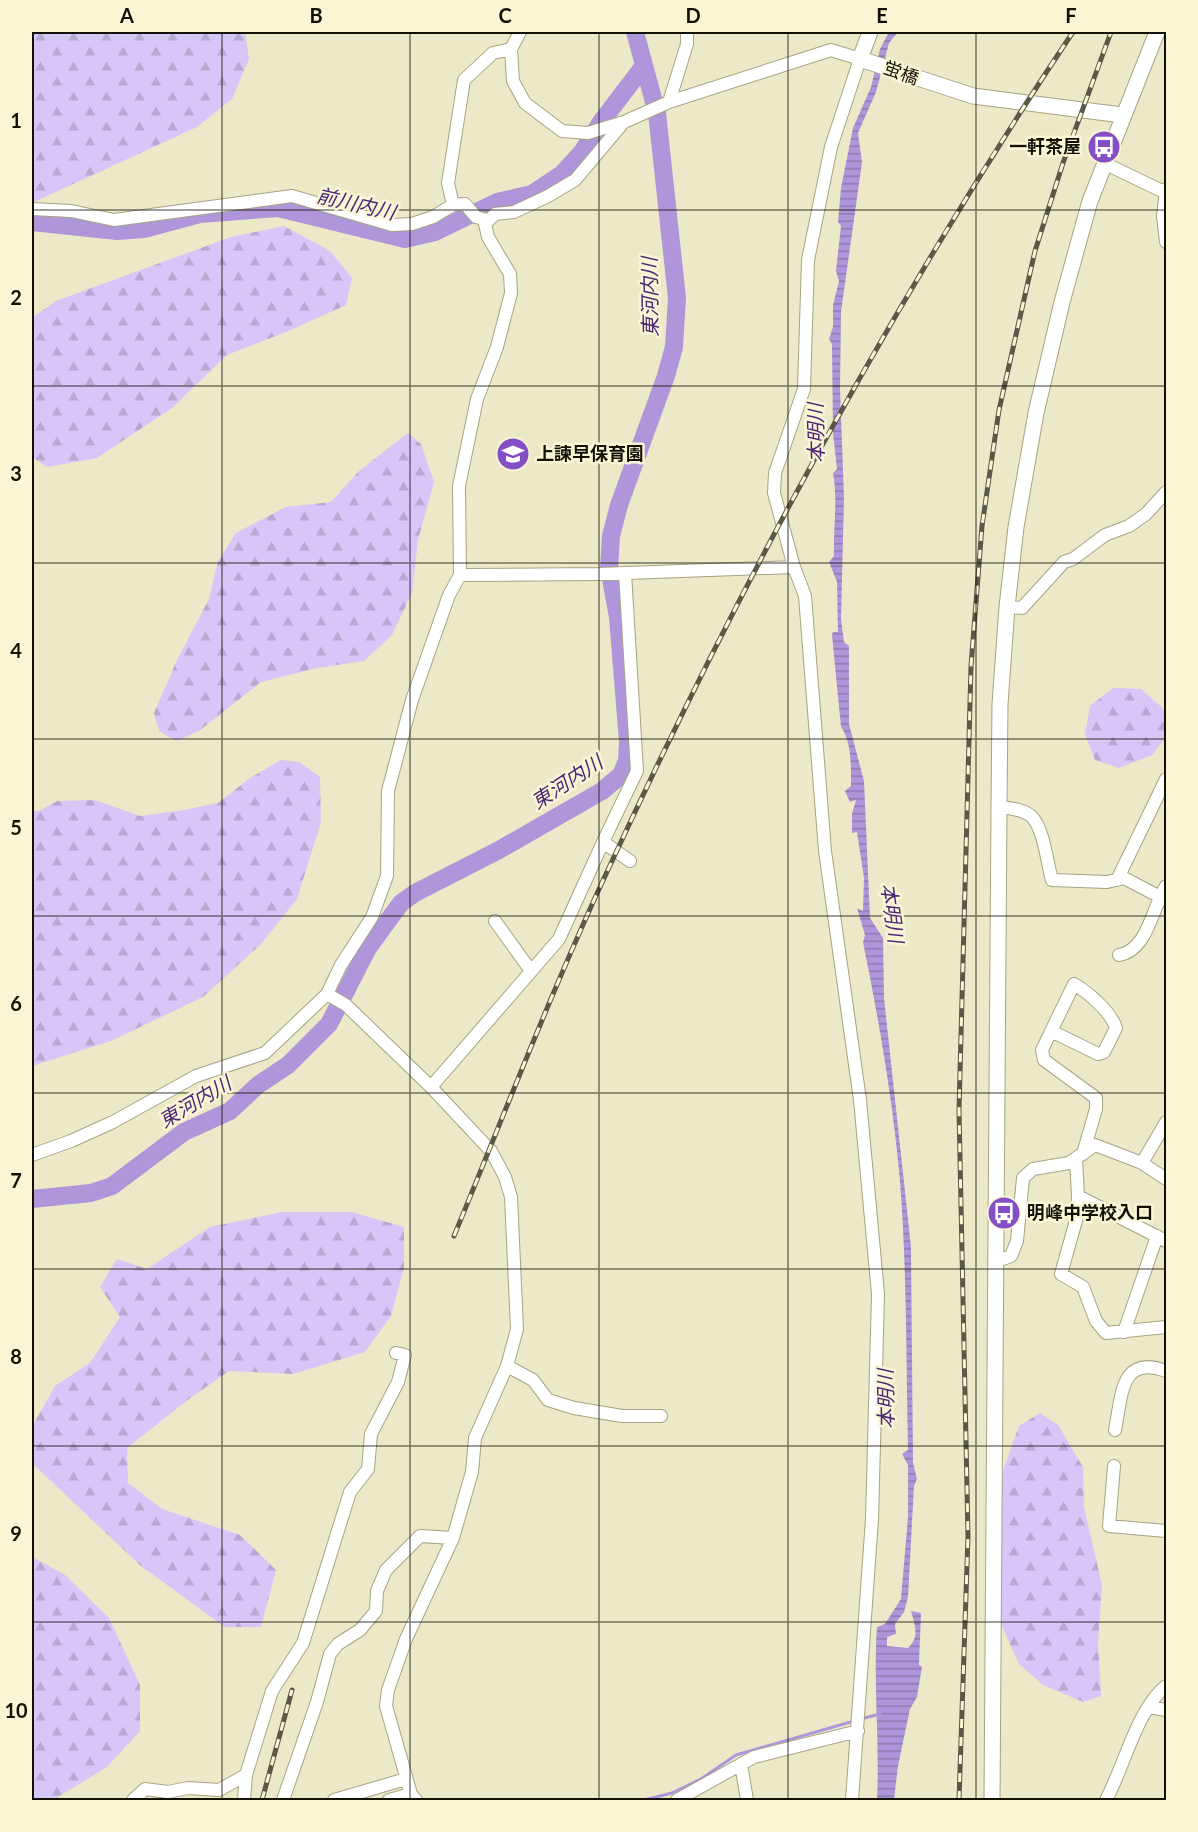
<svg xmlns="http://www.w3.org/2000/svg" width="1198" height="1832" font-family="Lato,'Noto Sans JP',sans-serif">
	<defs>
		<pattern id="forest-firs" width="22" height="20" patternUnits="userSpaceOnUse" patternTransform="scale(1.5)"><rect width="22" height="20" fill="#d7c6f8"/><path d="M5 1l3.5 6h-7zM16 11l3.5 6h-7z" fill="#b8a9d3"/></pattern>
		<pattern id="water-rules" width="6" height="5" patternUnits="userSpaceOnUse" patternTransform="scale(1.5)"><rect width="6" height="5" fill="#af96da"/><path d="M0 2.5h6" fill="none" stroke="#8d79af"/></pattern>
	</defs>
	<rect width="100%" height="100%" fill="#ece9c8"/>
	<!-- forest -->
	<path fill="url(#forest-firs)" d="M 32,32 L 245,32 L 249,59 L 232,99 L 197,127 L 32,203 Z
		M 284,226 L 330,251 L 352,278 L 346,305 L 291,330 L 227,355 L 172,408 L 97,458 L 47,467 L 32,457 L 32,318 L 56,301 L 231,237 Z
		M 408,433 L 421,444 L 434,482 L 418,540 L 412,593 L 392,635 L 364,661 L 317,668 L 261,682 L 199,731 L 176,741 L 159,731 L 154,713 L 177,660 L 209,599 L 218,561 L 236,533 L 286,507 L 331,502 L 359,471 Z
		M 1113,688 L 1141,689 L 1166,711 L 1166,737 L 1152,755 L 1119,768 L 1095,760 L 1085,734 L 1090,706 Z
		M 281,760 L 299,762 L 320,777 L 321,822 L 297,899 L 261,944 L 203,997 L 111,1041 L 32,1066 L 32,811 L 39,811 L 57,801 L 95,800 L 140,816 L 184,810 L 218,803 L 250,778 Z
		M 282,1212 L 352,1212 L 404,1227 L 404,1268 L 391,1316 L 365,1352 L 293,1374 L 229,1371 L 189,1399 L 127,1448 L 128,1483 L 162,1509 L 240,1535 L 276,1570 L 261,1627 L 225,1627 L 141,1566 L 34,1465 L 32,1427 L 55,1386 L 90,1363 L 120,1317 L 100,1287 L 117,1259 L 147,1269 L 210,1227 Z
		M 1040,1413 L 1058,1425 L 1083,1467 L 1084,1507 L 1102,1585 L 1098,1642 L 1101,1696 L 1083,1702 L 1043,1685 L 1019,1664 L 997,1615 L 997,1487 L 1019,1426 Z
		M 32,1557 L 65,1575 L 109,1618 L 140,1685 L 140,1731 L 107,1767 L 53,1800 L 32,1800 Z"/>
	<!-- water -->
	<path fill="url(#water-rules)" d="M 889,32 L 898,32 L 889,43 L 876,92 L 858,133 L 862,162 L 841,312 L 840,389 L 844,498 L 841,619 L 844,642 L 849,646 L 849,724 L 864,781 L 870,918 L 883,938 L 884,998 L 911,1247 L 913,1463 L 917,1479 L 914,1486 L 908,1597 L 904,1612 L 895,1624 L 896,1634 L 887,1637 L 887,1646 L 908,1648 C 920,1637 915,1625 911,1611 L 921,1613 L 919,1665 L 922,1667 L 917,1697 L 910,1709 L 898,1766 L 894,1800 L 877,1800 C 880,1742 873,1685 877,1627 L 885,1624 L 901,1599 L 908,1517 L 908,1465 L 902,1454 L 908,1450 C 906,1360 907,1270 900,1181 C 893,1101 879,1021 863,942 L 865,935 L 857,908 L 863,911 L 864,878 L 857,832 L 852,833 L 852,814 L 856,800 L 850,802 L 845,791 L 851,786 C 851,768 852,742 841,727 L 832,635 L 833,632 L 838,632 L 837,582 L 829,562 L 834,556 C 833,528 838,501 833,473 L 837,469 L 833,433 L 832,344 L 829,339 L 833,327 L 833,305 L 839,281 L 836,271 L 841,226 L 838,222 L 841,188 L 853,128 L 871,87 L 880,49 Z"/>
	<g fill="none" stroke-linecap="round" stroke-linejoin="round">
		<!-- stream -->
		<path stroke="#af96da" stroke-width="3" d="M 860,1719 L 880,1714
			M 644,1800 L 672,1793 L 701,1779 L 736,1755 L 854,1721"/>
		<!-- river -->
		<path stroke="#af96da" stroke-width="18" d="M 32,222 L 117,231 L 144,229 L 200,214 L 278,208 L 405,239 L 435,232 L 497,202 L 532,194 L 562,174 L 582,152 L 601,122 L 643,67
			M 32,1199 L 91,1193 L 112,1186 L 184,1132 L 230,1111 L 258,1085 L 288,1065 L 329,1024 L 368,948 L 401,903 L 415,893 L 499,850 L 602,791 L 621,775 L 627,761 L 628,742 L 618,617 L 609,568 L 611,536 L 619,505 L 666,376 L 674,347 L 677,298 L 657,113 L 635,32"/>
		<!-- minor casing -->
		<g stroke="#a7a384" stroke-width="14">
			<path id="minor" d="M 520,32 L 511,49 L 513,81 L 525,103 L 562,131 L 588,133 L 624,122 L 669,102 L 831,50 L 860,59 L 831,147 L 808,260 L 804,389 L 775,473 L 774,493 L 794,567 L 805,596 L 825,851 L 860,1100 L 878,1294 L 872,1519 L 852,1800
				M 669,102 L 687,44 L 687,32
				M 1104,163 L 1162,191 L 1166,189
				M 1166,190 L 1163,216 L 1166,242
				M 453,205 L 448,183 L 464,80 L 493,53 L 511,49
				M 32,209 L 71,211 L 114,220 L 292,196 L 392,225 L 412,224 L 433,217 L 453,205 L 465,204 L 476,217 L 487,220
				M 460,575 L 599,574 L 794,567
				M 1007,607 L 1022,608 L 1064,562 L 1073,559 L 1105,535 L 1129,526 L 1146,514 L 1166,492
				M 999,807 C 1009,808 1023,809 1031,816 C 1044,828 1047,863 1052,880 L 1107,882 L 1124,878 L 1166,900
				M 603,842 L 637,771 L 625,573
				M 1117,880 L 1166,779
				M 495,921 L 531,971
				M 1119,955 C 1148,950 1152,908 1166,886
				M 327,994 L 346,1005 L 431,1087 L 491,1151 L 505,1177 L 511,1197 L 517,1329 L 507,1366 L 475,1438 L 472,1472 L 453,1538 L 406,1639 L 388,1690 L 386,1706 L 411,1794 L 416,1800
				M 1051,1031 L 1098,1054 L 1104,1052 L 1116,1028 C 1111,1012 1089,993 1074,984 L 1042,1050 L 1044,1060 L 1096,1098 L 1096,1109 L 1083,1154
				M 431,1087 L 559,939 L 603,842 L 630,861
				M 32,1155 L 71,1141 L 113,1122 L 196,1076 L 265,1053 L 327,994 L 341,965 L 372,917 L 387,876 L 388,791 L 412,700 L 449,595 L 460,575 L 459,486 L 477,399 L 497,347 L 511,293 L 510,274 L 488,237 L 485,224 L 495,214 L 514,212 L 548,196 L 575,180 L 623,123
				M 1076,1159 L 1078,1196 L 1166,1241
				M 1142,1163 L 1166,1122
				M 1078,1196 L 1077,1217 L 1061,1274 L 1083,1287 L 1096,1321 L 1106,1333 L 1166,1327
				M 997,1261 L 1011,1256 L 1017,1241 L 1023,1178 L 1033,1169 L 1069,1163 L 1095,1145 L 1142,1163 L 1166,1179
				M 1124,1332 L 1157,1236
				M 507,1366 L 533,1380 L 548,1400 L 574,1408 L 622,1416 L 661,1416
				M 1115,1430 C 1122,1396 1120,1354 1166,1371
				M 1114,1466 L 1109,1526 L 1166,1531
				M 1149,1707 L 1166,1710
				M 741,1764 L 747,1800
				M 133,1800 L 145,1789 L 168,1792 L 188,1788 L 219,1790 L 246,1775 L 272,1691 L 303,1643 L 350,1492 L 368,1469 L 371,1434 L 398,1382 L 405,1355 L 396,1353
				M 244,1800 L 246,1775
				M 283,1800 L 317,1702 L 330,1654 L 338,1644 L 360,1630 L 376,1611 L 377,1591 L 386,1570 L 420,1536 L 453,1538
				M 334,1800 L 406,1779
				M 389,1800 L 411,1794
				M 677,1800 L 754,1757 L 858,1731
				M 1106,1800 C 1124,1767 1137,1709 1166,1686"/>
		</g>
		<!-- tertiary casing -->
		<g stroke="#a7a384" stroke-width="17">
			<path id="tertiary" d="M 870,32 L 860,59 L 973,96 L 1122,115
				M 992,1800 L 999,807 L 1000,704 L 1007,607 L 1016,527 L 1036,413 L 1062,302 L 1090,201 L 1157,32"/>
		</g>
		<!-- minor -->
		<use href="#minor" stroke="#fff" stroke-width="12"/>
		<!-- tertiary -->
		<use href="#tertiary" stroke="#fff" stroke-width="15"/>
		<!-- rail casing -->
		<g stroke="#5a5846" stroke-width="5">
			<path id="rail" d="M 454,1236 C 506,1110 555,982 613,859 C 746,572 898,294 1073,32
				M 262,1800 L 292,1690
				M 959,1800 L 968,1536 L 959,1110 L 971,666 L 982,526 L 999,410 L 1035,251 L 1063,163 L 1111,32"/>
		</g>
		<!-- rail -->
		<use href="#rail" stroke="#faf6d5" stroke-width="3" stroke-dasharray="9" stroke-linecap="butt"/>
	</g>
	<!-- grid -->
	<path fill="none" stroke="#121106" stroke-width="1.5" stroke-opacity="0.55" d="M 222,32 L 222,1800M 410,32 L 410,1800M 599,32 L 599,1800M 788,32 L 788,1800M 976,32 L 976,1800M 32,210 L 1166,210M 32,386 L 1166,386M 32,563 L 1166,563M 32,739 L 1166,739M 32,916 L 1166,916M 32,1093 L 1166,1093M 32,1269 L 1166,1269M 32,1446 L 1166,1446M 32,1622 L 1166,1622"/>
	<!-- icons -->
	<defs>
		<g id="bus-disc" transform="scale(1.725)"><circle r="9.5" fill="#834ec6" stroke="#faf6d5"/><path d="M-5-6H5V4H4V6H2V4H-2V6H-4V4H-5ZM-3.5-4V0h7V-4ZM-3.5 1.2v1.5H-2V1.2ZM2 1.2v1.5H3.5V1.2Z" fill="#fff"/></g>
		<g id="school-disc" transform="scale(1.725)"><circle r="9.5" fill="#834ec6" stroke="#faf6d5"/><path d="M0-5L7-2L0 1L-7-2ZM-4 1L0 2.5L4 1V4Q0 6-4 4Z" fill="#fff"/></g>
	</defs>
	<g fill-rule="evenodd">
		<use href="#bus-disc" x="1104" y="147"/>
		<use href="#school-disc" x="513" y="454"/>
		<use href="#bus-disc" x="1004" y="1213"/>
	</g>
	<g text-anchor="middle" stroke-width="5" stroke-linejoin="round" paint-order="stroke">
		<!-- street labels -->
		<g font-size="18" fill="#121106" stroke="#faf6d5">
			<text transform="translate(901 73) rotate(20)" y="6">蛍橋</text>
		</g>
		<!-- poi labels -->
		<g font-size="18" font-weight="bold" fill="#121106" stroke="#faf6d5" text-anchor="start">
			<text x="1081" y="153" text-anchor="end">一軒茶屋</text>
			<text x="536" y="460">上諫早保育園</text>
			<text x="1027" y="1219">明峰中学校入口</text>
		</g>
		<!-- water labels -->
		<g font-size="20" font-style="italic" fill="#4b2676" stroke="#faf6d5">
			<text transform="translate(356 204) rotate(13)" y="7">前川内川</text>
			<text transform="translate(650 297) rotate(-91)" y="7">東河内川</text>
			<text transform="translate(816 433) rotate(-91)" y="7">本明川</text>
			<text transform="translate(567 782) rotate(-33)" y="7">東河内川</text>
			<text transform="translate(892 913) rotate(82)" y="7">本明川</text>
			<text transform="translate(195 1102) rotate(-31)" y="7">東河内川</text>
			<text transform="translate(886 1399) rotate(-91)" y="7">本明川</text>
		</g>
	</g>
	<!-- border -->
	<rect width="1198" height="1832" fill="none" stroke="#faf6d5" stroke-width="66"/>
	<rect x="33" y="33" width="1132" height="1766" fill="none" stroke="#121106" stroke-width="2"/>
	<g font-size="20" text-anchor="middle" font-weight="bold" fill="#121106">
		<text x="127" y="23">A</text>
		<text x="316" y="23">B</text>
		<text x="505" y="23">C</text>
		<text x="693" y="23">D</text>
		<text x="882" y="23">E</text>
		<text x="1071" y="23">F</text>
		<text x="16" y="128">1</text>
		<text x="16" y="305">2</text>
		<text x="16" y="481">3</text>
		<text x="16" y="658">4</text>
		<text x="16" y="835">5</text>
		<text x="16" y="1011">6</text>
		<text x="16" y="1188">7</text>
		<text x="16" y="1364">8</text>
		<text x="16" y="1541">9</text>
		<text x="16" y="1718">10</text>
	</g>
</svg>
